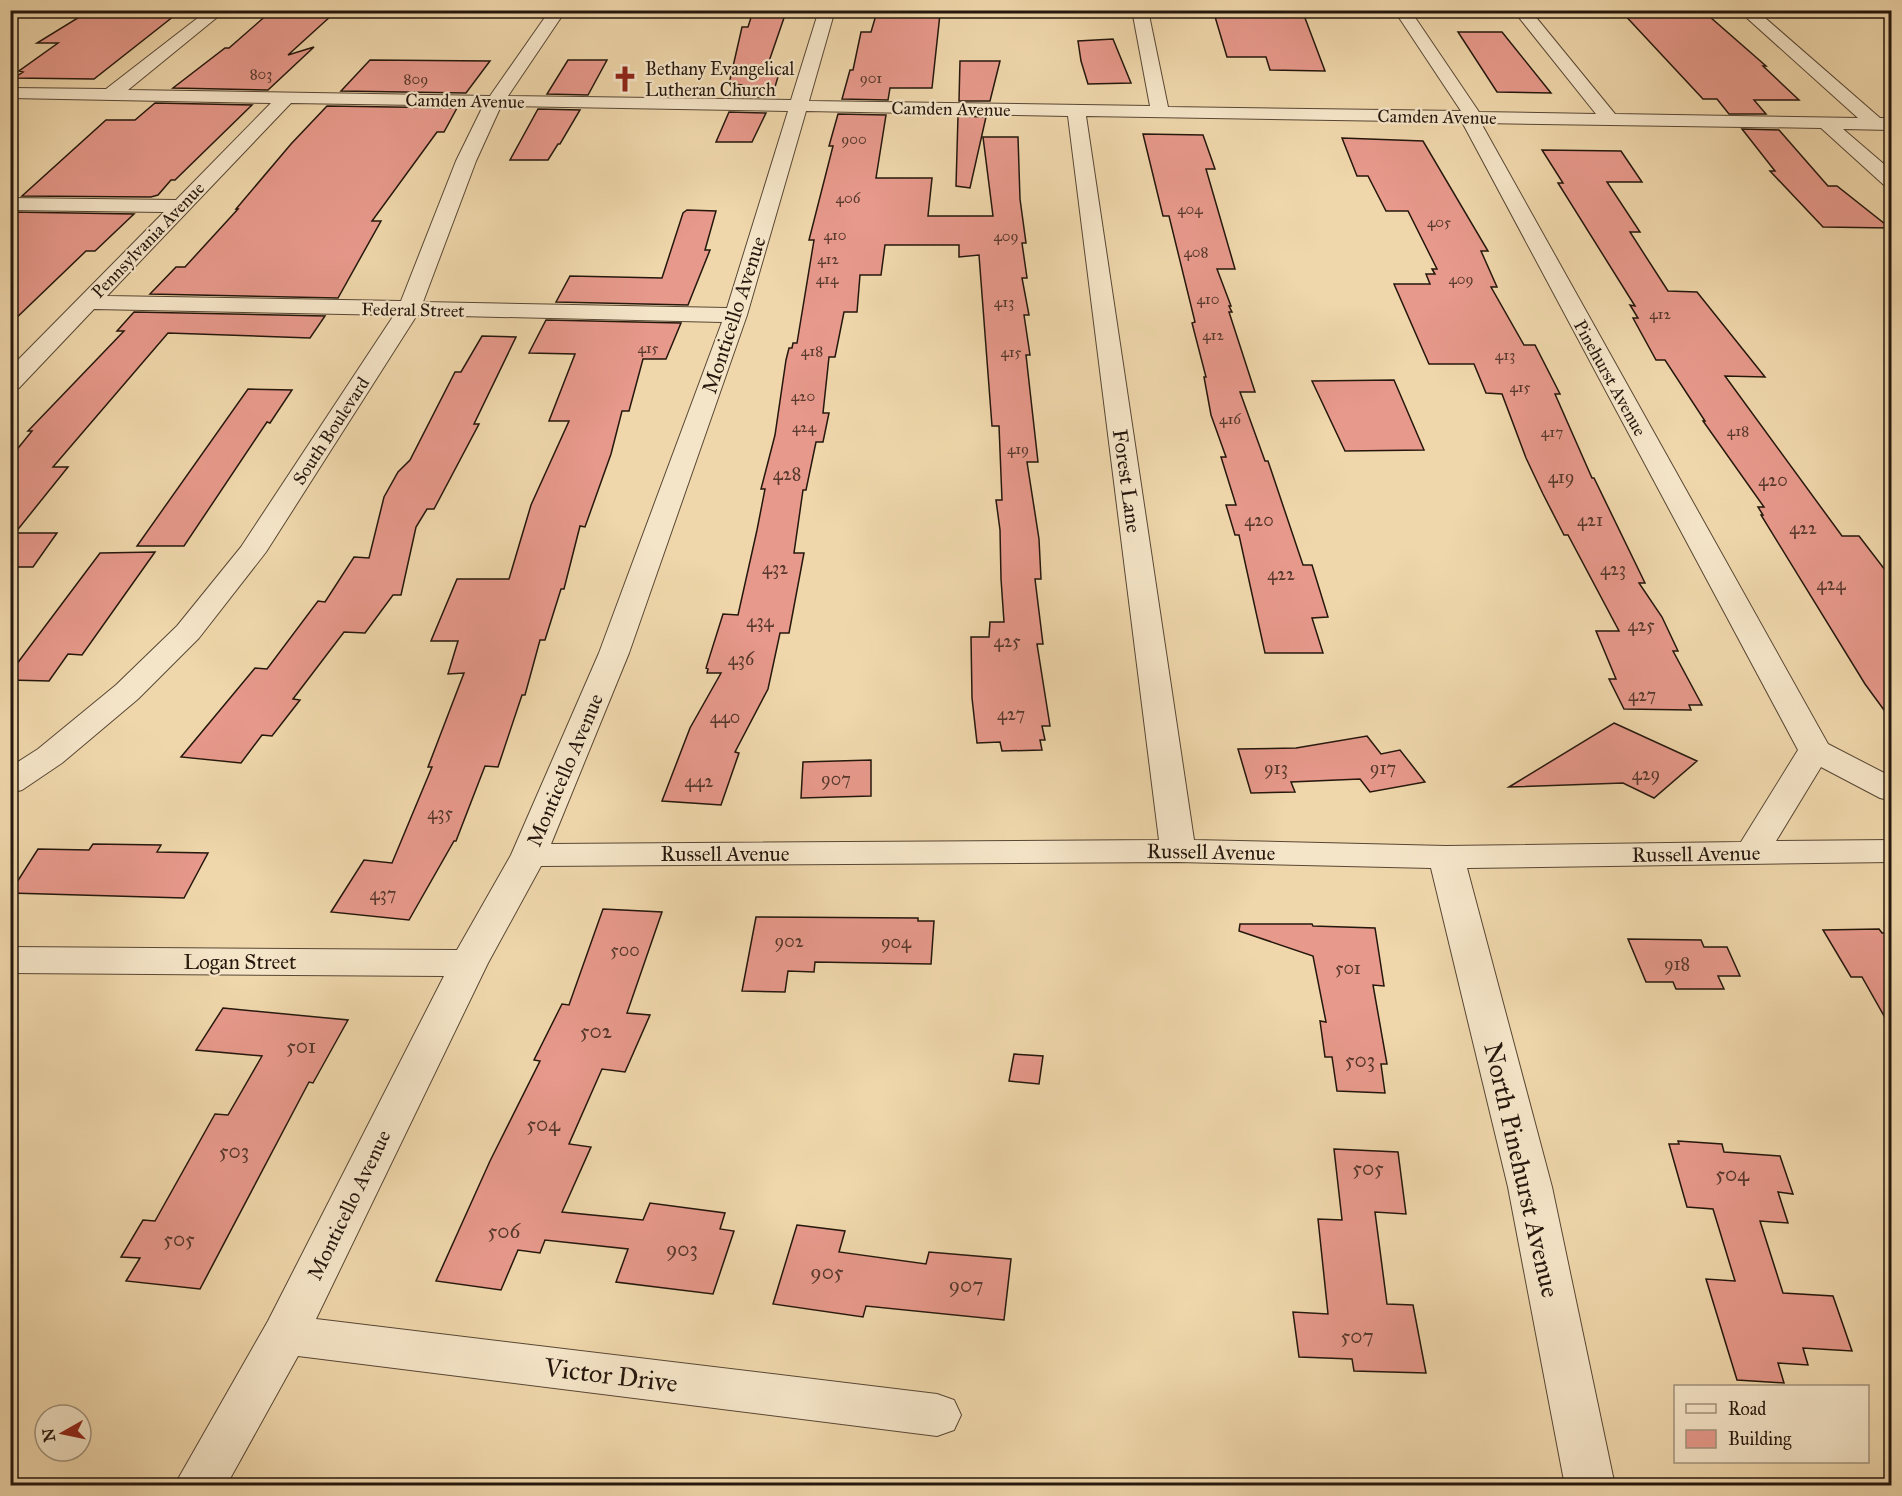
<svg xmlns="http://www.w3.org/2000/svg" width="1902" height="1496" font-family="'IM FELL Great Primer',serif">
	<rect width="100%" height="100%" fill="#efd7ab"/>
	<filter id="stains"><feTurbulence type="fractalNoise" baseFrequency=".00333" numOctaves="4"/><feColorMatrix values="0 0 0 0 .2 0 0 0 0 .09 0 0 0 0 .02 0 0 0 .5 -.17"/></filter>
	<radialGradient id="worn" r=".72"><stop offset=".6" stop-color="#630" stop-opacity="0"/><stop offset="1" stop-color="#630" stop-opacity=".3"/></radialGradient>
	<!-- building -->
	<path fill="#e7998b" stroke="#25170d" stroke-width="1.5" d="M 1213,10 L 1302,10 L 1325,71 L 1270,70 L 1266,57 L 1227,57 Z
		M 1620,10 L 1702,10 L 1766,66 L 1763,66 L 1799,100 L 1754,100 L 1766,114 L 1729,114 L 1717,99 L 1703,99 Z
		M 89,11 L 179,12 L 94,79 L 14,78 L 23,72 L 19,71 L 58,43 L 37,43 Z
		M 753,11 L 783,12 L 782,15 L 785,15 L 766,70 L 780,70 L 772,97 L 736,97 L 742,85 L 729,84 L 742,27 L 748,27 Z
		M 269,13 L 332,15 L 288,55 L 314,47 L 268,90 L 173,88 L 225,48 L 229,48 Z
		M 886,13 L 940,14 L 932,88 L 890,88 L 888,100 L 842,99 L 850,70 L 853,70 L 861,32 L 871,32 L 876,15 L 886,15 Z
		M 1458,32 L 1502,32 L 1551,93 L 1497,92 Z
		M 1113,39 L 1131,83 L 1088,84 L 1081,61 L 1078,41 Z
		M 370,60 L 490,61 L 466,93 L 341,91 Z
		M 568,60 L 607,60 L 588,95 L 547,94 Z
		M 960,61 L 1000,61 L 990,101 L 959,101 Z
		M 155,103 L 252,105 L 175,180 L 171,180 L 158,195 L 151,197 L 22,196 L 106,120 L 135,120 Z
		M 327,106 L 457,108 L 444,132 L 437,132 L 372,221 L 381,221 L 338,298 L 150,294 L 176,267 L 185,267 L 238,209 L 236,209 L 291,144 Z
		M 538,109 L 580,110 L 560,144 L 558,144 L 548,160 L 510,160 Z
		M 729,112 L 766,113 L 752,142 L 716,142 Z
		M 838,114 L 886,115 L 876,178 L 932,178 L 928,216 L 993,216 L 983,137 L 1018,137 L 1020,199 L 1026,243 L 1022,243 L 1027,278 L 1022,278 L 1029,315 L 1024,315 L 1030,355 L 1026,355 L 1038,462 L 1027,462 L 1039,539 L 1041,579 L 1035,579 L 1043,644 L 1037,644 L 1050,726 L 1042,726 L 1045,740 L 1040,740 L 1042,750 L 1002,751 L 1000,742 L 977,743 L 972,698 L 971,637 L 989,637 L 990,622 L 1004,622 L 1001,579 L 1000,530 L 996,500 L 1002,500 L 999,426 L 992,426 L 979,255 L 959,257 L 959,245 L 885,245 L 881,275 L 860,275 L 857,312 L 844,312 L 835,357 L 829,357 L 823,413 L 829,413 L 823,442 L 816,442 L 806,490 L 803,490 L 794,553 L 804,553 L 789,633 L 780,633 L 768,689 L 735,752 L 739,753 L 721,805 L 662,801 L 690,728 L 721,673 L 707,673 L 708,669 L 706,668 L 723,614 L 738,615 L 757,530 L 765,489 L 761,489 L 775,435 L 786,360 L 789,348 L 792,348 L 793,343 L 797,343 L 814,240 L 809,240 L 833,146 L 829,146 Z
		M 958,116 L 986,117 L 970,188 L 956,186 Z
		M 1742,129 L 1779,130 L 1828,186 L 1837,186 L 1890,228 L 1823,227 L 1770,171 L 1775,171 Z
		M 1143,134 L 1203,135 L 1215,169 L 1206,169 L 1235,269 L 1217,269 L 1231,306 L 1229,306 L 1232,312 L 1229,312 L 1255,392 L 1240,392 L 1265,461 L 1268,461 L 1303,565 L 1312,565 L 1328,617 L 1312,618 L 1323,653 L 1265,653 L 1239,535 L 1235,535 L 1226,505 L 1236,505 L 1221,457 L 1226,457 L 1211,415 L 1204,377 L 1206,377 L 1192,323 L 1195,322 L 1169,216 L 1163,216 Z
		M 1342,138 L 1423,141 L 1488,251 L 1481,251 L 1497,287 L 1491,287 L 1524,345 L 1535,345 L 1560,394 L 1555,394 L 1592,478 L 1594,478 L 1645,583 L 1639,583 L 1662,617 L 1678,651 L 1673,651 L 1702,705 L 1689,705 L 1691,710 L 1624,709 L 1609,679 L 1616,679 L 1596,631 L 1619,631 L 1568,535 L 1564,535 L 1543,494 L 1526,458 L 1502,394 L 1486,393 L 1474,364 L 1429,364 L 1394,284 L 1430,284 L 1426,274 L 1435,274 L 1432,269 L 1437,269 L 1408,211 L 1386,211 L 1368,176 L 1357,176 Z
		M 1542,150 L 1621,151 L 1642,182 L 1607,182 L 1640,232 L 1630,232 L 1668,291 L 1697,292 L 1765,377 L 1725,376 L 1842,536 L 1859,536 L 1892,579 L 1892,721 L 1865,684 L 1761,515 L 1763,515 L 1758,507 L 1764,507 L 1703,421 L 1705,421 L 1665,360 L 1656,360 L 1633,318 L 1638,318 L 1630,305 L 1635,306 L 1558,183 L 1563,183 Z
		M 687,210 L 716,211 L 705,250 L 710,250 L 688,305 L 556,302 L 570,276 L 662,278 L 683,213 Z
		M 10,212 L 134,214 L 95,251 L 86,251 L 10,324 Z
		M 134,312 L 325,316 L 310,338 L 168,333 L 53,467 L 68,467 L 15,533 L 57,533 L 33,567 L 10,567 L 10,458 L 32,431 L 28,431 L 124,331 L 117,331 Z
		M 546,320 L 681,323 L 666,359 L 643,359 L 629,411 L 622,411 L 611,454 L 585,527 L 580,526 L 564,589 L 561,589 L 545,640 L 540,640 L 525,695 L 522,695 L 498,767 L 485,766 L 456,841 L 454,841 L 409,920 L 331,912 L 364,860 L 392,863 L 432,767 L 428,767 L 464,673 L 448,674 L 458,641 L 431,641 L 457,579 L 509,579 L 531,505 L 569,421 L 549,421 L 575,354 L 529,353 Z
		M 482,336 L 516,337 L 474,424 L 479,424 L 434,509 L 427,509 L 416,527 L 401,595 L 393,595 L 365,633 L 344,632 L 293,699 L 300,700 L 272,736 L 262,735 L 241,763 L 181,757 L 255,668 L 267,669 L 318,601 L 325,602 L 354,557 L 369,558 L 384,497 L 398,472 L 410,460 L 455,372 L 461,372 Z
		M 1394,380 L 1424,450 L 1345,451 L 1312,381 Z
		M 248,389 L 292,390 L 270,423 L 267,422 L 184,546 L 137,546 Z
		M 155,552 L 82,655 L 68,654 L 49,681 L 10,680 L 10,673 L 100,553 Z
		M 1614,723 L 1697,761 L 1654,798 L 1623,783 L 1509,787 Z
		M 1367,736 L 1381,754 L 1400,750 L 1425,782 L 1370,792 L 1360,779 L 1291,782 L 1295,792 L 1251,793 L 1238,749 L 1296,748 Z
		M 871,760 L 871,796 L 801,798 L 803,762 Z
		M 93,844 L 161,845 L 157,852 L 208,853 L 184,898 L 10,893 L 38,849 L 89,850 Z
		M 603,909 L 662,912 L 627,1013 L 650,1015 L 625,1072 L 602,1069 L 569,1144 L 591,1147 L 562,1212 L 643,1220 L 650,1203 L 725,1213 L 720,1229 L 734,1231 L 713,1294 L 616,1282 L 628,1249 L 545,1240 L 540,1253 L 518,1250 L 501,1290 L 436,1281 L 490,1161 L 540,1061 L 534,1060 L 562,1004 L 569,1005 Z
		M 756,917 L 918,918 L 918,921 L 934,921 L 931,964 L 815,962 L 814,972 L 788,971 L 785,992 L 742,991 Z
		M 1240,924 L 1312,924 L 1313,926 L 1375,928 L 1384,986 L 1373,985 L 1387,1064 L 1381,1064 L 1385,1093 L 1337,1091 L 1332,1057 L 1325,1057 L 1320,1021 L 1326,1022 L 1313,956 L 1239,931 Z
		M 1879,929 L 1882,933 L 1892,933 L 1892,1030 L 1862,977 L 1851,977 L 1823,930 Z
		M 1628,939 L 1701,940 L 1704,947 L 1727,947 L 1740,976 L 1718,976 L 1724,989 L 1676,989 L 1673,982 L 1646,982 Z
		M 223,1008 L 348,1020 L 313,1083 L 309,1082 L 200,1289 L 126,1281 L 140,1258 L 121,1257 L 143,1220 L 155,1221 L 215,1114 L 228,1115 L 262,1056 L 196,1050 Z
		M 1014,1054 L 1043,1056 L 1039,1084 L 1009,1081 Z
		M 1678,1141 L 1722,1144 L 1724,1152 L 1780,1156 L 1793,1194 L 1778,1192 L 1788,1223 L 1760,1221 L 1783,1293 L 1833,1296 L 1852,1351 L 1803,1348 L 1808,1365 L 1778,1363 L 1784,1383 L 1737,1380 L 1706,1279 L 1735,1281 L 1713,1209 L 1687,1207 L 1669,1144 L 1679,1144 Z
		M 1334,1149 L 1398,1152 L 1406,1214 L 1375,1212 L 1387,1304 L 1413,1305 L 1426,1373 L 1354,1371 L 1352,1359 L 1299,1357 L 1293,1312 L 1328,1314 L 1318,1219 L 1342,1220 Z
		M 797,1225 L 845,1231 L 839,1252 L 926,1264 L 929,1252 L 1011,1259 L 1004,1320 L 866,1306 L 863,1317 L 773,1304 Z"/>
	<g fill="none" stroke-linecap="round" stroke-linejoin="round">
		<!-- minor casing -->
		<g stroke="#584734" stroke-width="2">
			<path id="minor" d="M 208,10 L 226,10 L 128,90 L 490,96 L 550,10 L 566,10 L 508,96 L 791,100 L 819,10 L 835,10 L 809,101 L 1150,106 L 1132,10 L 1148,10 L 1168,107 L 1461,111 L 1394,10 L 1410,10 L 1479,112 L 1596,114 L 1513,10 L 1530,10 L 1615,114 L 1858,118 L 1738,10 L 1756,10 L 1880,118 L 1892,118 L 1892,130 L 1843,129 L 1892,171 L 1892,188 L 1885,186 L 1821,128 L 1481,123 L 1828,744 L 1892,777 L 1892,801 L 1880,798 L 1821,767 L 1776,841 L 1892,840 L 1892,862 L 1467,868 L 1552,1187 L 1615,1486 L 1565,1486 L 1508,1187 L 1431,868 L 1178,862 L 541,866 L 488,963 L 316,1319 L 937,1394 L 954,1400 L 961,1415 L 954,1430 L 937,1436 L 298,1356 L 226,1486 L 174,1486 L 268,1321 L 444,976 L 10,973 L 10,947 L 457,950 L 511,855 L 599,653 L 722,322 L 417,315 L 266,552 L 199,638 L 138,699 L 62,763 L 22,790 L 10,793 L 10,767 L 38,749 L 116,685 L 177,626 L 241,547 L 394,315 L 94,309 L 19,388 L 10,390 L 10,368 L 164,212 L 10,210 L 10,198 L 176,200 L 271,103 L 10,98 L 10,88 L 106,89 ZM 291,103 L 483,106 L 456,161 L 401,301 L 107,296 ZM 501,106 L 788,111 L 727,308 L 423,302 L 476,161 ZM 806,111 L 1068,116 L 1159,840 L 551,844 L 629,653 L 747,315 ZM 1086,116 L 1462,122 L 1798,750 L 1741,842 L 1446,846 L 1194,840 Z"/>
		</g>
		<!-- minor -->
		<use href="#minor" fill="#f5e5c8" fill-rule="evenodd"/>
	</g>
	<!-- icons -->
	<defs>
		<g id="church-bare" transform="scale(2.07)"><path d="M-1.2-6h2.4v3.5h3.3v2.4h-3.3V6h-2.4V-.1h-3.3v-2.4h3.3Z" fill="#8f2418" stroke="#f5e5c8" stroke-width="2.5" paint-order="stroke"/></g>
	</defs>
	<g fill-rule="evenodd">
		<use href="#church-bare" x="625" y="79"/>
	</g>
	<g text-anchor="middle" stroke-width="4.5" stroke-linejoin="round" paint-order="stroke">
		<!-- far-number labels -->
		<g font-size="15" fill="#56382c">
			<text x="261" y="79">803</text>
			<text x="871" y="83">901</text>
			<text x="416" y="84">809</text>
			<text x="854" y="144">900</text>
			<text x="848" y="203">406</text>
			<text x="1190" y="214">404</text>
			<text x="1439" y="227">405</text>
			<text x="835" y="240">410</text>
			<text x="1006" y="241">409</text>
			<text x="1196" y="257">408</text>
			<text x="828" y="264">412</text>
			<text x="827" y="284">414</text>
			<text x="1461" y="284">409</text>
			<text x="1208" y="304">410</text>
			<text x="1004" y="307">413</text>
			<text x="1660" y="319">412</text>
			<text x="1213" y="340">412</text>
			<text x="648" y="353">415</text>
			<text x="812" y="356">418</text>
			<text x="1011" y="357">415</text>
			<text x="1505" y="360">413</text>
			<text x="1520" y="392">415</text>
			<text x="803" y="401">420</text>
			<text x="1230" y="424">416</text>
			<text x="804" y="432">424</text>
			<text x="1738" y="436">418</text>
			<text x="1552" y="437">417</text>
			<text x="1018" y="454">419</text>
		</g>
		<!-- far-poi labels -->
		<g font-size="18" fill="#25170d" stroke="#f5e5c8" text-anchor="start">
			<text x="645" y="75">Bethany Evangelical<tspan x="645" dy="21">Lutheran Church</tspan></text>
		</g>
		<!-- far-street labels -->
		<g font-size="18" fill="#25170d" stroke="#f5e5c8">
			<text transform="translate(465 101) rotate(1)" y="6">Camden Avenue</text>
			<text transform="translate(951 109) rotate(1)" y="6">Camden Avenue</text>
			<text transform="translate(1437 117) rotate(1)" y="6">Camden Avenue</text>
			<text transform="translate(148 240) rotate(-46)" y="6">Pennsylvania Avenue</text>
			<text transform="translate(413 310) rotate(1)" y="6">Federal Street</text>
			<text transform="translate(1610 378) rotate(61)" y="6">Pinehurst Avenue</text>
			<text transform="translate(331 431) rotate(-57)" y="6">South Boulevard</text>
		</g>
		<!-- number labels -->
		<g font-size="18" fill="#56382c">
			<text x="787" y="480">428</text>
			<text x="1561" y="483">419</text>
			<text x="1773" y="486">420</text>
			<text x="1259" y="526">420</text>
			<text x="1590" y="526">421</text>
			<text x="1803" y="534">422</text>
			<text x="775" y="574">432</text>
			<text x="1613" y="575">423</text>
			<text x="1281" y="580">422</text>
			<text x="1831" y="590">424</text>
			<text x="760" y="627">434</text>
			<text x="1641" y="631">425</text>
			<text x="1007" y="647">425</text>
			<text x="741" y="665">436</text>
			<text x="1642" y="701">427</text>
			<text x="1011" y="720">427</text>
			<text x="725" y="723">440</text>
			<text x="1276" y="774">913</text>
			<text x="1383" y="774">917</text>
			<text x="1646" y="780">429</text>
			<text x="836" y="785">907</text>
			<text x="699" y="787">442</text>
			<text x="440" y="819">435</text>
			<text x="383" y="900">437</text>
			<text x="789" y="947">902</text>
			<text x="896" y="948">904</text>
			<text x="625" y="956">500</text>
			<text x="1677" y="970">918</text>
			<text x="1348" y="974">501</text>
		</g>
		<!-- street labels -->
		<g font-size="21" fill="#25170d" stroke="#f5e5c8">
			<text transform="translate(734 315) rotate(-72)" y="7">Monticello Avenue</text>
			<text transform="translate(1127 481) rotate(82)" y="7">Forest Lane</text>
			<text transform="translate(565 770) rotate(-67)" y="7">Monticello Avenue</text>
			<text transform="translate(1211 852) rotate(1)" y="7">Russell Avenue</text>
			<text x="725" y="861">Russell Avenue</text>
			<text transform="translate(1696 854) rotate(-1)" y="7">Russell Avenue</text>
			<text x="240" y="969">Logan Street</text>
			<text transform="translate(349 1205) rotate(-64)" y="7">Monticello Avenue</text>
		</g>
		<!-- near-number labels -->
		<g font-size="21" fill="#56382c">
			<text x="596" y="1038">502</text>
			<text x="301" y="1053">501</text>
			<text x="1360" y="1067">503</text>
			<text x="543" y="1131">504</text>
			<text x="234" y="1158">503</text>
			<text x="1368" y="1175">505</text>
			<text x="1732" y="1181">504</text>
			<text x="504" y="1238">506</text>
			<text x="179" y="1246">505</text>
			<text x="682" y="1256">903</text>
			<text x="827" y="1279">905</text>
			<text x="966" y="1292">907</text>
			<text x="1357" y="1343">507</text>
		</g>
		<!-- near-street labels -->
		<g font-size="26" fill="#25170d" stroke="#f5e5c8">
			<text transform="translate(1522 1170) rotate(77)" y="9">North Pinehurst Avenue</text>
			<text transform="translate(611 1375) rotate(7)" y="9">Victor Drive</text>
		</g>
	</g>
	<!-- margin -->
	<rect width="1902" height="1496" fill="none" stroke="#efd7ab" stroke-width="36"/>
	<rect x="12" y="12" width="1878" height="1472" fill="none" stroke="#25170d" stroke-width="3"/>
	<rect x="18" y="18" width="1866" height="1460" fill="none" stroke="#25170d" stroke-width="1.5"/>
	<!-- legend -->
	<rect x="1674" y="1385" width="195" height="78" fill="#f5e5c8" stroke="#a2937d" stroke-width="1.5"/>
	<rect x="1686" y="1404" width="30" height="9" fill="#f5e5c8" stroke="#a2937d" stroke-width="1.5"/>
	<text x="1728" y="1415" font-size="18" fill="#25170d">Road</text>
	<rect x="1686" y="1430" width="30" height="18" fill="#e7998b" stroke="#a2937d" stroke-width="1.5"/>
	<text x="1728" y="1445" font-size="18" fill="#25170d">Building</text>
	<!-- north arrow -->
	<g transform="translate(63 1433) rotate(261)"><circle r="28" fill="#f5e5c8" stroke="#a2937d" stroke-width="1.5"/>
	<path d="M0-4.5L10 22L0 15L-10 22Z" fill="#8f2418"/>
	<text y="-9" font-size="16" font-weight="bold" text-anchor="middle" fill="#25170d">N</text>
	</g>
	<rect width="100%" height="100%" filter="url(#stains)"/>
	<rect width="100%" height="100%" fill="url(#worn)"/>
</svg>
